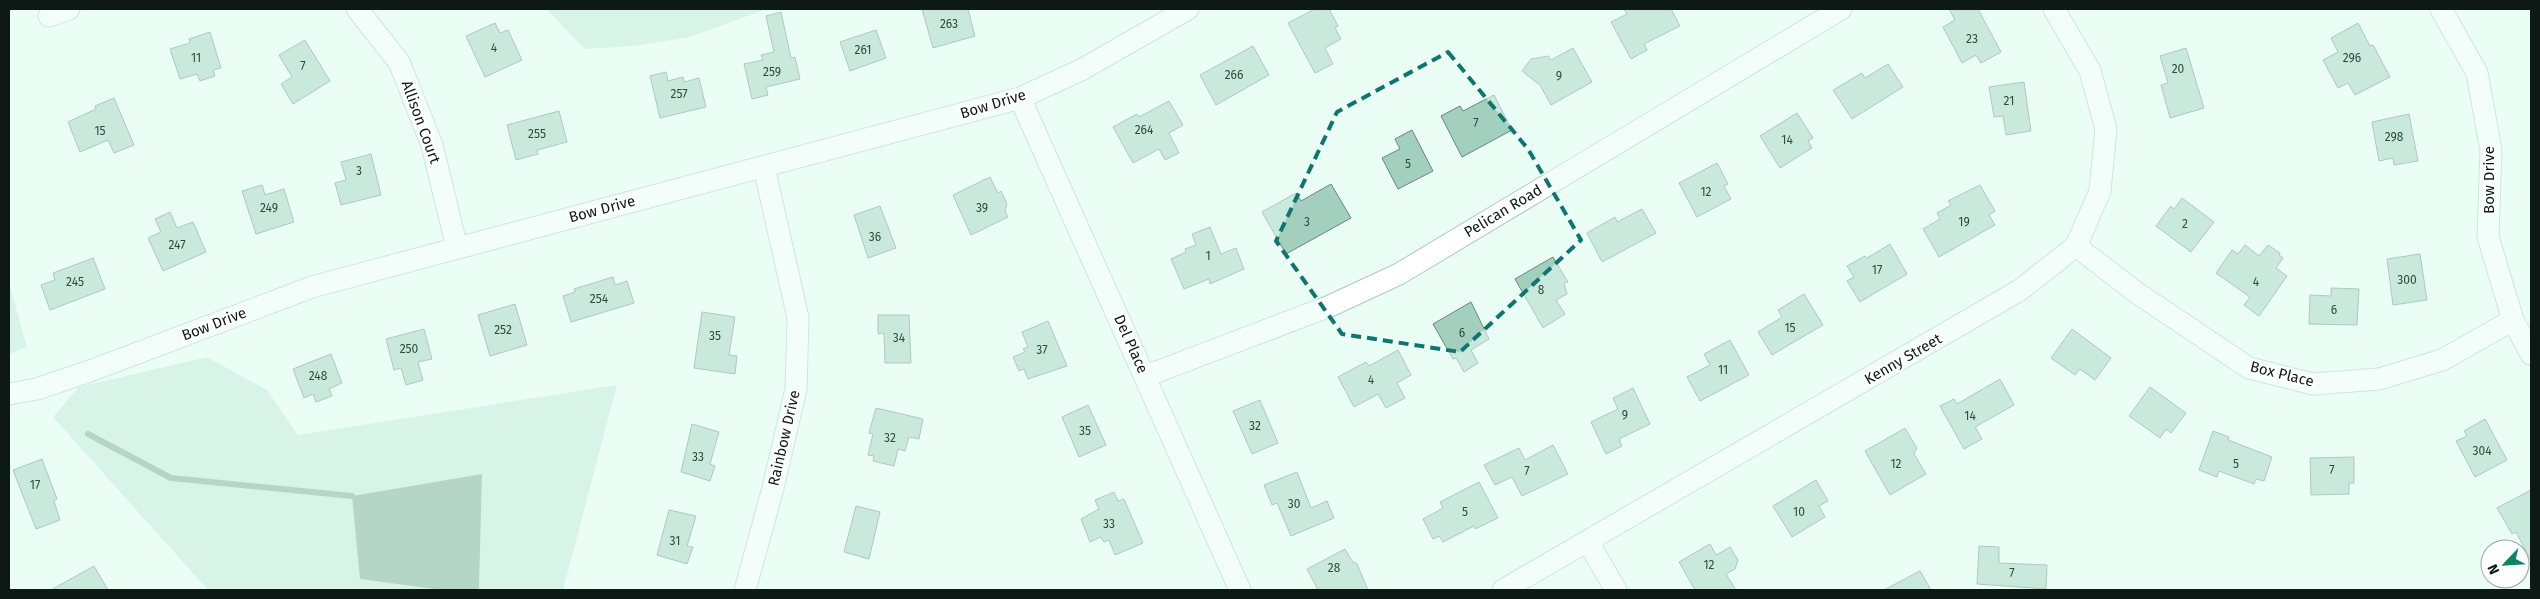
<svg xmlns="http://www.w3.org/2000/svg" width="2540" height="599" font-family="'Fira Sans',sans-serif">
	<rect width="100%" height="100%" fill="#eafef6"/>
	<!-- green -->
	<path fill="#c4e9da" d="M 546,9 L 767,9 L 690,37 L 634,46 L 585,49 Z
		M 9,283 L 27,347 L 9,354 Z
		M 207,357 L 267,390 L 298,435 L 617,385 L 563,590 L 479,590 L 482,474 L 360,579 L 441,590 L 208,590 L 53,417 L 79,387 Z"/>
	<!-- water -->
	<path fill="#78a493" d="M 482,474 L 479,590 L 441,590 L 360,579 L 352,496 Z"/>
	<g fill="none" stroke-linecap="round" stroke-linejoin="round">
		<!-- stream -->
		<path stroke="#78a493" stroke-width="6" d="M 88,434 L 171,478 L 352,496"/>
	</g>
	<!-- building -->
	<path fill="#a3d0be" stroke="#69887c" d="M 922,9 L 968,9 L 975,36 L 933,48 Z
		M 1315,9 L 1329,9 L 1338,26 L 1335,28 L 1341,39 L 1325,48 L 1333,64 L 1315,73 L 1288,23 Z
		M 1624,9 L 1671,9 L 1680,26 L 1644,44 L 1647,50 L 1631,59 L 1611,22 L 1627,14 Z
		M 1949,9 L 1978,9 L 2001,52 L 1981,63 L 1976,55 L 1962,63 L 1943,27 L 1955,20 Z
		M 781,12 L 791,58 L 795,57 L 800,79 L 766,87 L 768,95 L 752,99 L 744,64 L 763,60 L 761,55 L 774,52 L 766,16 Z
		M 495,23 L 500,33 L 508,30 L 522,60 L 485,77 L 466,36 Z
		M 2358,23 L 2370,46 L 2373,45 L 2390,77 L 2355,95 L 2348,83 L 2338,88 L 2323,60 L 2338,52 L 2331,38 Z
		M 876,30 L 886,58 L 850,71 L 840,42 Z
		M 210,32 L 221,68 L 213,70 L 215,76 L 200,81 L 197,74 L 180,79 L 170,49 L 190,43 L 189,39 Z
		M 305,40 L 330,81 L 293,104 L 281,84 L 292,77 L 279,55 Z
		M 1253,46 L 1269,75 L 1216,105 L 1200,75 Z
		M 1573,48 L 1592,82 L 1551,105 L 1540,85 L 1522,71 L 1531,59 L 1548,56 L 1551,60 Z
		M 2186,48 L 2204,108 L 2170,118 L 2161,85 L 2168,83 L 2160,56 Z
		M 1888,64 L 1903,87 L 1852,119 L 1833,90 L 1862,73 L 1865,78 Z
		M 666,72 L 668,81 L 683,77 L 684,82 L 699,78 L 706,107 L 660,118 L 650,76 Z
		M 2024,82 L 2031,131 L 2006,135 L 2003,116 L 1994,117 L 1989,87 Z
		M 1494,95 L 1512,130 L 1462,157 L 1441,116 L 1460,106 L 1463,111 Z
		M 114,98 L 134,145 L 114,153 L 108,140 L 80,152 L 68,122 L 96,109 L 95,106 Z
		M 1169,101 L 1183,125 L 1169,133 L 1179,153 L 1165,160 L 1159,149 L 1133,163 L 1113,127 L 1137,114 L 1139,117 Z
		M 559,111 L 567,142 L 537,150 L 538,154 L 516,160 L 507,125 Z
		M 1797,113 L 1813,138 L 1808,141 L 1812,148 L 1780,168 L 1760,136 Z
		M 2409,114 L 2418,161 L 2394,165 L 2393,158 L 2379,161 L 2372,122 Z
		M 1412,130 L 1433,171 L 1398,189 L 1382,158 L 1400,149 L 1395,139 Z
		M 371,154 L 381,195 L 341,205 L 335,183 L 346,180 L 341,162 Z
		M 1717,163 L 1728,184 L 1724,186 L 1731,199 L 1697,217 L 1679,183 Z
		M 990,177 L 998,193 L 1001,191 L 1007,204 L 1005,211 L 1008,217 L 971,235 L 953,195 Z
		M 1331,184 L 1351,218 L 1286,254 L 1262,212 L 1296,193 L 1301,201 Z
		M 262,185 L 265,195 L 284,189 L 294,222 L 256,234 L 242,191 Z
		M 1980,185 L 1995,211 L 1989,215 L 1995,225 L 1939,257 L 1923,229 L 1940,219 L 1937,213 L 1951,205 L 1948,201 Z
		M 2182,198 L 2214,222 L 2191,252 L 2156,226 L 2171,206 L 2174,209 Z
		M 880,206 L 896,248 L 868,258 L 854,215 Z
		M 1642,209 L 1656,233 L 1602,262 L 1587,233 L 1615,217 L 1617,222 Z
		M 170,212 L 177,228 L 193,222 L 206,252 L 163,271 L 148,238 L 161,232 L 155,219 Z
		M 1210,227 L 1221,254 L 1236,248 L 1244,269 L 1210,284 L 1209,279 L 1184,289 L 1171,259 L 1186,252 L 1185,249 L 1196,245 L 1192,234 Z
		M 1890,244 L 1907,274 L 1860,302 L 1847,281 L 1854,277 L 1847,266 L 1865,256 L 1867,258 Z
		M 2245,245 L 2259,256 L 2268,245 L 2280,253 L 2279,255 L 2283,258 L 2276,268 L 2287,276 L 2259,316 L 2244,305 L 2250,297 L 2216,273 L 2232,250 L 2238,254 Z
		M 2420,254 L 2427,300 L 2393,305 L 2387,259 Z
		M 1553,257 L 1568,282 L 1564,283 L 1567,294 L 1556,300 L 1565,314 L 1543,328 L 1515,279 Z
		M 93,258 L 105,289 L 50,310 L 41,285 L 55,280 L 53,273 Z
		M 613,277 L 615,285 L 627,281 L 634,303 L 571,322 L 563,296 L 575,292 L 574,289 Z
		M 2331,288 L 2359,289 L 2357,325 L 2309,324 L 2310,295 L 2331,296 Z
		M 1804,294 L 1823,325 L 1772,355 L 1758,332 L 1782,317 L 1778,310 Z
		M 1471,302 L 1489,339 L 1471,350 L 1478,363 L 1464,372 L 1456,358 L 1453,359 L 1433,324 Z
		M 515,304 L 527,345 L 490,356 L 478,315 Z
		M 702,312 L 735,317 L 729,355 L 737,356 L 735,374 L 694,368 Z
		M 878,315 L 909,315 L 911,363 L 885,363 L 884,333 L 878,334 Z
		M 1048,321 L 1067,366 L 1028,379 L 1024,369 L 1019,371 L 1013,357 L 1025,352 L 1023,349 L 1028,347 L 1022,332 Z
		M 424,329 L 432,359 L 418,362 L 423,380 L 406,385 L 401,368 L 394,370 L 386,339 Z
		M 2072,329 L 2111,358 L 2095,380 L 2080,369 L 2075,375 L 2051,358 Z
		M 1730,340 L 1749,375 L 1700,401 L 1687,377 L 1710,365 L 1704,354 Z
		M 1398,350 L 1411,375 L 1397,383 L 1405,398 L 1386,408 L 1378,394 L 1354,407 L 1338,377 L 1366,362 L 1369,366 Z
		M 331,354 L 342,383 L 329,389 L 332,396 L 316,402 L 313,394 L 304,398 L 293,369 Z
		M 2000,379 L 2014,405 L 1975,427 L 1982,439 L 1964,449 L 1940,406 L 1954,399 L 1957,404 Z
		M 2150,387 L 2186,413 L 2171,433 L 2166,429 L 2160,438 L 2129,416 Z
		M 1633,388 L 1650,424 L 1619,439 L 1622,446 L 1606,454 L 1591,422 L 1618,409 L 1613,398 Z
		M 1260,400 L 1278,443 L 1252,454 L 1233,411 Z
		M 1088,405 L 1106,445 L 1079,457 L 1062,417 Z
		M 876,408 L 923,419 L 919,439 L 909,437 L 905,451 L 898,449 L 894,466 L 873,461 L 874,456 L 868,455 L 873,434 L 869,433 Z
		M 2485,419 L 2507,460 L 2475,477 L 2456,441 L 2467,436 L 2464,431 Z
		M 692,424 L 719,432 L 710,464 L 715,466 L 710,481 L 681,472 Z
		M 1905,428 L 1917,448 L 1914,454 L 1926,474 L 1890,495 L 1865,451 Z
		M 2213,431 L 2229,437 L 2228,440 L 2272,457 L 2264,481 L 2256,479 L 2254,484 L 2219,471 L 2217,477 L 2199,470 Z
		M 1553,445 L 1568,474 L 1522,496 L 1512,477 L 1495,485 L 1484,465 L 1519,448 L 1525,460 Z
		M 2354,457 L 2354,483 L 2349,483 L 2349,494 L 2311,495 L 2310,458 Z
		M 42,459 L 57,499 L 54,501 L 60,520 L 36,529 L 13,470 Z
		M 1297,472 L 1311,508 L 1327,501 L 1334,518 L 1291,536 L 1277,503 L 1272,505 L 1264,485 Z
		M 1816,480 L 1828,501 L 1819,506 L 1825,517 L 1792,537 L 1773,506 Z
		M 1479,482 L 1498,518 L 1475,529 L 1474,526 L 1443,542 L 1439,536 L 1433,539 L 1423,519 L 1443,508 L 1440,502 Z
		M 2531,490 L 2531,561 L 2516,532 L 2512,534 L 2497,508 Z
		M 1114,492 L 1118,501 L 1124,499 L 1143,543 L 1115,555 L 1109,540 L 1104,542 L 1101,537 L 1090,542 L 1081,519 L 1099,509 L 1095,500 Z
		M 856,506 L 880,512 L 869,559 L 844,552 Z
		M 669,510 L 696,516 L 687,546 L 693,547 L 687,564 L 657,555 Z
		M 1710,544 L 1716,555 L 1730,547 L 1738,560 L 1735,569 L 1726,574 L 1736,590 L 1695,590 L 1679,562 Z
		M 1979,546 L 1999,547 L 1999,563 L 2047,565 L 2046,589 L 1977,584 Z
		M 1345,549 L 1352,561 L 1357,564 L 1368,590 L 1318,590 L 1307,569 Z
		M 94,566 L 108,590 L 51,590 Z
		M 1920,571 L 1931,590 L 1884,590 Z"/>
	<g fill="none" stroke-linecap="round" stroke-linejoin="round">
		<!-- street casing -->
		<g stroke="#aacbbe" stroke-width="23">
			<path id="street" d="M 357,9 L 399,62 L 432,145 L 457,248
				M 2441,9 L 2477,73 L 2491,150 L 2488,237 L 2513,320 L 2531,354
				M 49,16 L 69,9
				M 1020,98 L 1240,590
				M 2076,246 L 2137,293 L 2249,368 L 2313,384 L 2379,379 L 2442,360 L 2513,320
				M 1146,376 L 1330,306 L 1399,274 L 1841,9
				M 9,394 L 37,389 L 90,371 L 312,287 L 1020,98 L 1081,70 L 1188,9
				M 1588,542 L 1616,590
				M 745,590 L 773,488 L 796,389 L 798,318 L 764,167
				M 1503,590 L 2020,290 L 2076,246 L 2100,191 L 2106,129 L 2090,71 L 2054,9"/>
		</g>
		<!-- street -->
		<use href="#street" stroke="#fff" stroke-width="21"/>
	</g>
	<!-- marked area -->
	<path d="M0 0H2540V599H0ZM 1448,52 L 1528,149 L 1581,240 L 1460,352 L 1342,334 L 1276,241 L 1337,112 Z" fill="#eafef6" fill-opacity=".55" fill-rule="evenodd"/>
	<path fill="none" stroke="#0f766e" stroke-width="4" stroke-dasharray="10 6" stroke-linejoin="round" d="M 1448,52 L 1528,149 L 1581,240 L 1460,352 L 1342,334 L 1276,241 L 1337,112 Z"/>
	<g text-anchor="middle" stroke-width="5" stroke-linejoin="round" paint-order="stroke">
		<!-- number labels -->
		<g font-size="12" fill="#32473f">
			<text x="949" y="28">263</text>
			<text x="1972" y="43">23</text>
			<text x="494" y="52">4</text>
			<text x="863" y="54">261</text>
			<text x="196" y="62">11</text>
			<text x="2352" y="62">296</text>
			<text x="303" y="70">7</text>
			<text x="2178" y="73">20</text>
			<text x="772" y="76">259</text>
			<text x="1234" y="79">266</text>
			<text x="1559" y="80">9</text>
			<text x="679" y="98">257</text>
			<text x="2009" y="105">21</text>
			<text x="1476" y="127">7</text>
			<text x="1144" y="134">264</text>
			<text x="100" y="135">15</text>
			<text x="537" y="138">255</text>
			<text x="2394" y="141">298</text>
			<text x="1787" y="144">14</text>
			<text x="1408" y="168">5</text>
			<text x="359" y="175">3</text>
			<text x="1706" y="196">12</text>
			<text x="269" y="212">249</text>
			<text x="982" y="212">39</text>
			<text x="1307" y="226">3</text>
			<text x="1964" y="226">19</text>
			<text x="2185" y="228">2</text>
			<text x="875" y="241">36</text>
			<text x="177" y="249">247</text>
			<text x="1208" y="260">1</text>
			<text x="1877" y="274">17</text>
			<text x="2407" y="284">300</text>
			<text x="75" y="286">245</text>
			<text x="2256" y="286">4</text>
			<text x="1541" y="294">8</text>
			<text x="599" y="303">254</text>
			<text x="2334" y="314">6</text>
			<text x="1790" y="332">15</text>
			<text x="503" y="334">252</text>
			<text x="1462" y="337">6</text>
			<text x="715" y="340">35</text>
			<text x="899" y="342">34</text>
			<text x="409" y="353">250</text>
			<text x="1042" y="354">37</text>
			<text x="1723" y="374">11</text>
			<text x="318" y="380">248</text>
			<text x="1371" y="384">4</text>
			<text x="1625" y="419">9</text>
			<text x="1970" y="420">14</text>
			<text x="1255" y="430">32</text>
			<text x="1085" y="435">35</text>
			<text x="890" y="442">32</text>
			<text x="2482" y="455">304</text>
			<text x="698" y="461">33</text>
			<text x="1896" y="468">12</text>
			<text x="2236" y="468">5</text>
			<text x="2332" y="474">7</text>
			<text x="1527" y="475">7</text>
			<text x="35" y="489">17</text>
			<text x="1294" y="508">30</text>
			<text x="1465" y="516">5</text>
			<text x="1799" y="516">10</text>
			<text x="1109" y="528">33</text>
			<text x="675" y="545">31</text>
			<text x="1709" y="569">12</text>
			<text x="1334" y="572">28</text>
			<text x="2012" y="577">7</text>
		</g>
		<!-- street labels -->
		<g font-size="15" fill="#0d1915" stroke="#fff">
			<text transform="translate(993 104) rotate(-17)" y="5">Bow Drive</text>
			<text transform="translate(421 122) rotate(70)" y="5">Allison Court</text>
			<text transform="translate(2489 180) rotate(-90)" y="5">Bow Drive</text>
			<text transform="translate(602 209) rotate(-15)" y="5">Bow Drive</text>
			<text transform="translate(1503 211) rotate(-31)" y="5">Pelican Road</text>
			<text transform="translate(214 324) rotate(-21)" y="5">Bow Drive</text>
			<text transform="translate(1131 344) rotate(66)" y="5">Del Place</text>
			<text transform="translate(1903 359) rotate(-30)" y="5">Kenny Street</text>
			<text transform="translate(2282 374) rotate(14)" y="5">Box Place</text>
			<text transform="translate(784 438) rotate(-77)" y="5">Rainbow Drive</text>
		</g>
	</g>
	<!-- border -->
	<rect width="2540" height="599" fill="none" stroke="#0d1915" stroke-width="20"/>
	<!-- north arrow -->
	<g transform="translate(2505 564) rotate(245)"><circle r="24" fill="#ffffff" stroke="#9ea3a1"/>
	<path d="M0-4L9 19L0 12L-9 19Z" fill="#088567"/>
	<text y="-8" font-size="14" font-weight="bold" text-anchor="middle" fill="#0d1915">N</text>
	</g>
</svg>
